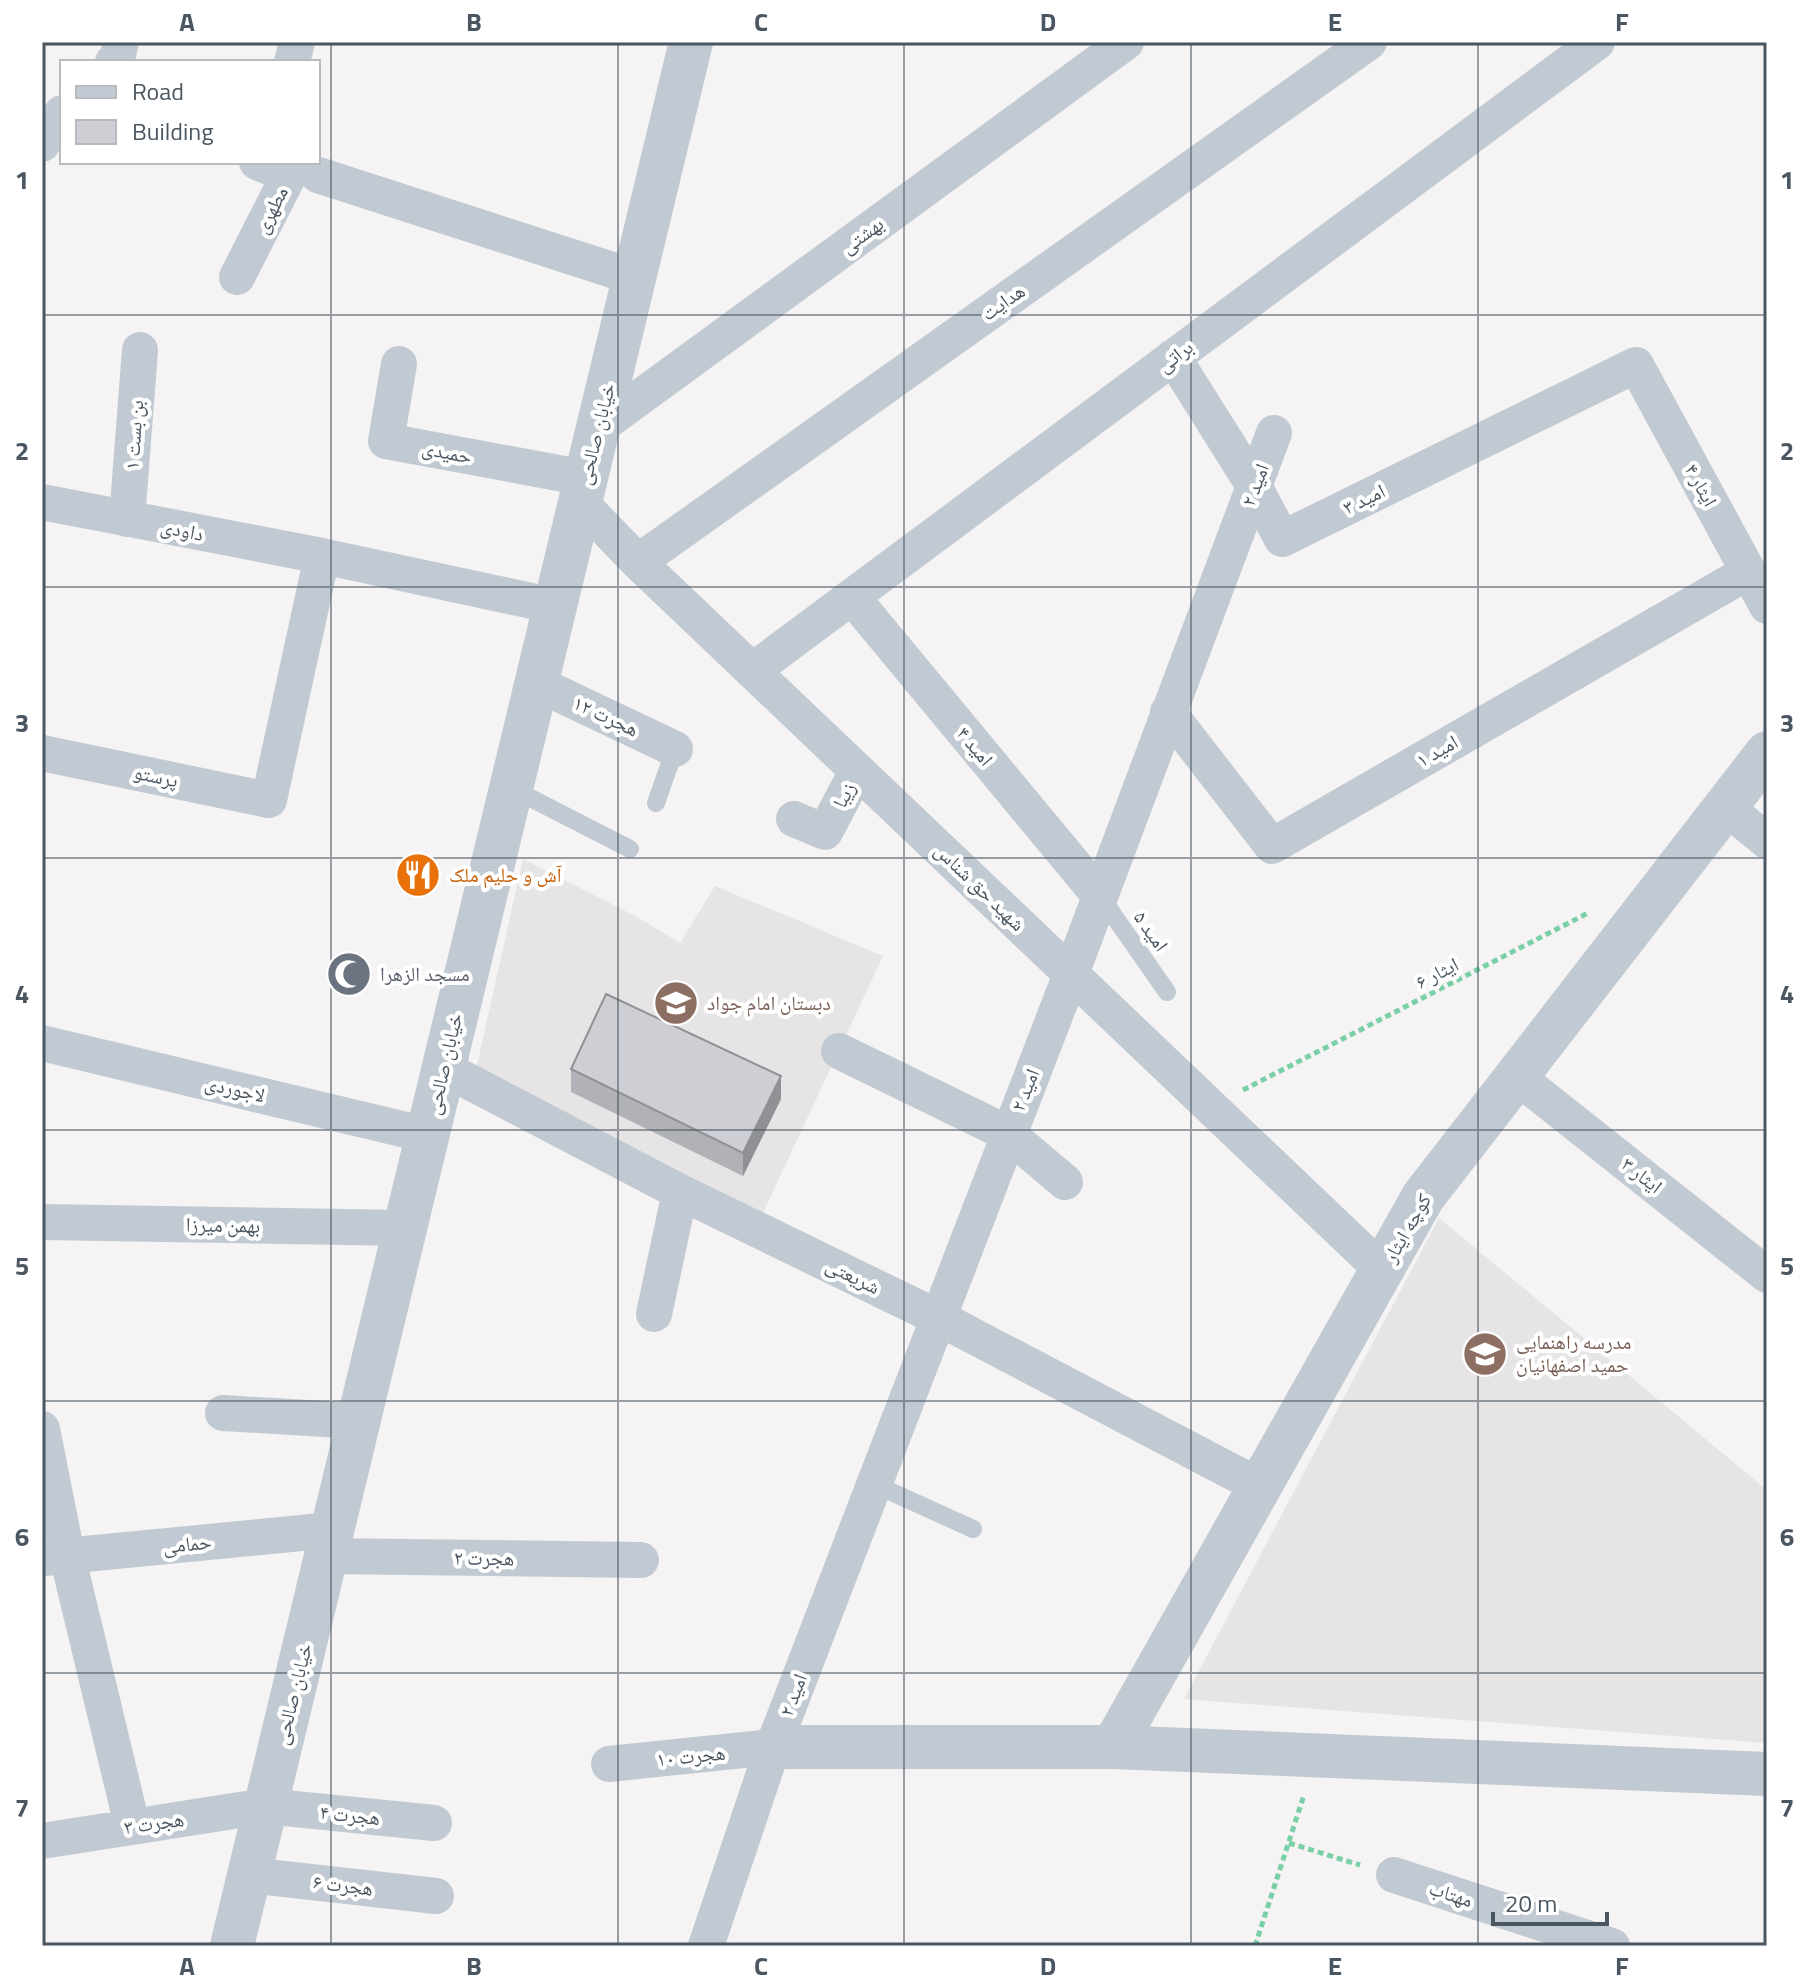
<svg xmlns="http://www.w3.org/2000/svg" width="1809" height="1988" font-family="'Titillium Web','Noto Naskh Arabic',sans-serif">
	<rect width="100%" height="100%" fill="#f5f3f3"/>
	<!-- education -->
	<path fill="#e6e4e5" d="M 523,859 L 637,917 L 680,943 L 715,886 L 883,956 L 762,1215 L 475,1074 Z
		M 1439,1218 L 1767,1490 L 1767,1743 L 1184,1699 Z"/>
	<g fill="none" stroke-linecap="round" stroke-linejoin="round">
		<!-- path -->
		<path stroke="#7ad0a6" stroke-width="5" stroke-dasharray="6 4" stroke-linecap="butt" d="M 1243,1090 L 1590,912
			M 1289,1843 L 1360,1865
			M 1255,1946 L 1304,1795"/>
		<!-- service -->
		<path stroke="#c1cad2" stroke-width="18" d="M 511,788 L 630,849
			M 656,803 L 675,749
			M 1100,896 L 1167,992
			M 874,1484 L 973,1529"/>
		<!-- minor -->
		<path stroke="#c1cad2" stroke-width="36" d="M 113,62 L 117,59 L 121,42
			M 292,62 L 297,42
			M 42,144 L 62,113
			M 318,175 L 634,277
			M 237,277 L 289,175 L 257,162
			M 1173,357 L 1254,486 L 1282,539 L 1636,365 L 1767,606
			M 399,364 L 386,441 L 585,478
			M 598,428 L 1126,42
			M 42,502 L 322,556
			M 580,502 L 638,562 L 1382,1270
			M 127,519 L 140,350
			M 638,562 L 1369,42
			M 852,597 L 1099,895
			M 752,671 L 1597,42
			M 536,683 L 675,749
			M 1168,712 L 1272,846 L 1748,572
			M 42,753 L 269,800 L 322,556 L 555,606
			M 1724,806 L 1767,841
			M 794,819 L 825,832 L 857,771
			M 42,1043 L 427,1135
			M 839,1051 L 1007,1133 L 1065,1182
			M 443,1068 L 680,1192 L 937,1317 L 1261,1487
			M 1516,1076 L 1767,1275
			M 42,1222 L 405,1228
			M 654,1314 L 680,1192
			M 223,1413 L 358,1421
			M 42,1429 L 67,1555 L 132,1825
			M 326,1556 L 641,1560
			M 44,1558 L 332,1530
			M 609,1764 L 773,1747
			M 42,1841 L 265,1806 L 434,1823
			M 249,1875 L 436,1896
			M 1394,1875 L 1612,1946
			M 706,1946 L 773,1747 L 1071,974 L 1274,433"/>
		<!-- tertiary -->
		<path stroke="#c1cad2" stroke-width="44" d="M 773,1747 L 1113,1747 L 1767,1774
			M 1113,1747 L 1423,1197 L 1767,753
			M 232,1946 L 691,42"/>
	</g>
	<!-- wall -->
	<path fill="#b0b2b7" d="M 571,1069 L 781,1099 L 743,1176 L 571,1092 Z"/>
	<!-- shaded-wall -->
	<path fill="#909195" d="M 781,1076 L 781,1099 L 743,1176 L 743,1153 Z"/>
	<!-- building -->
	<path fill="#cdcfd5" stroke="#909195" stroke-width="2" d="M 606,994 L 781,1076 L 743,1153 L 571,1069 Z"/>
	<!-- grid -->
	<path fill="none" stroke="#4a5661" stroke-width="2" stroke-opacity="0.55" d="M 331,42 L 331,1946M 618,42 L 618,1946M 904,42 L 904,1946M 1191,42 L 1191,1946M 1478,42 L 1478,1946M 42,315 L 1767,315M 42,587 L 1767,587M 42,858 L 1767,858M 42,1130 L 1767,1130M 42,1401 L 1767,1401M 42,1673 L 1767,1673"/>
	<!-- icons -->
	<defs>
		<g id="restaurant-disc" transform="scale(2.3)"><circle r="9.5" fill="#e8710a" stroke="#fff"/><path d="M-5-6h1v4h1v-4h1v4h1v-4h1v5L-1.5 .5V6h-2V.5L-5-1ZM5-6V6H3V1.5H1.5Q1.5-4 5-6Z" fill="#fff"/></g>
		<g id="mosque-disc" transform="scale(2.3)"><circle r="9.5" fill="#6b7280" stroke="#fff"/><path d="M3.5-4.9A6 6 0 1 0 3.5 4.9A5 5 0 1 1 3.5-4.9Z" fill="#fff"/></g>
		<g id="school-disc" transform="scale(2.3)"><circle r="9.5" fill="#8d6e63" stroke="#fff"/><path d="M0-5L7-2L0 1L-7-2ZM-4 1L0 2.5L4 1V4Q0 6-4 4Z" fill="#fff"/></g>
	</defs>
	<g fill-rule="evenodd">
		<use href="#restaurant-disc" x="418" y="875"/>
		<use href="#mosque-disc" x="349" y="974"/>
		<use href="#school-disc" x="676" y="1003"/>
		<use href="#school-disc" x="1485" y="1354"/>
	</g>
	<g text-anchor="middle" stroke-width="8" stroke-linejoin="round" paint-order="stroke">
		<!-- street labels -->
		<g font-size="20" fill="#4a5661" stroke="#fff">
			<text transform="translate(271 210) rotate(-63)" y="7">مطهری</text>
			<text transform="translate(862 235) rotate(-36)" y="7">بهشتی</text>
			<text transform="translate(1003 302) rotate(-35)" y="7">هدایت</text>
			<text transform="translate(1175 356) rotate(-37)" y="7">براتی</text>
			<text transform="translate(596 434) rotate(-76)" y="7">خیابان صالحی</text>
			<text transform="translate(134 435) rotate(-86)" y="7">بن بست ۱</text>
			<text transform="translate(447 452) rotate(11)" y="7">حمیدی</text>
			<text transform="translate(1255 485) rotate(-69)" y="7">امید ۲</text>
			<text transform="translate(1701 485) rotate(61)" y="7">ایثار ۴</text>
			<text transform="translate(1364 499) rotate(-26)" y="7">امید ۳</text>
			<text transform="translate(182 530) rotate(11)" y="7">داودی</text>
			<text transform="translate(606 716) rotate(25)" y="7">هجرت ۱۲</text>
			<text transform="translate(975 746) rotate(50)" y="7">امید ۴</text>
			<text transform="translate(1437 751) rotate(-30)" y="7">امید ۱</text>
			<text transform="translate(156 776) rotate(12)" y="7">پرستو</text>
			<text transform="translate(844 795) rotate(-62)" y="7">زیبا</text>
			<text transform="translate(980 887) rotate(44)" y="7">شهید حق شناس</text>
			<text transform="translate(1151 931) rotate(55)" y="7">امید ۵</text>
			<text transform="translate(1437 973) rotate(-27)" y="7">ایثار ۶</text>
			<text transform="translate(444 1064) rotate(-77)" y="7">خیابان صالحی</text>
			<text transform="translate(235 1089) rotate(13)" y="7">لاجوردی</text>
			<text transform="translate(1025 1090) rotate(-68)" y="7">امید ۲</text>
			<text transform="translate(1642 1175) rotate(38)" y="7">ایثار ۳</text>
			<text transform="translate(223 1225) rotate(1)" y="7">بهمن میرزا</text>
			<text transform="translate(1407 1228) rotate(-60)" y="7">کوچه ایثار</text>
			<text transform="translate(853 1276) rotate(26)" y="7">شریعتی</text>
			<text transform="translate(187 1544) rotate(-6)" y="7">حمامی</text>
			<text transform="translate(484 1558) rotate(1)" y="7">هجرت ۲</text>
			<text transform="translate(293 1694) rotate(-76)" y="7">خیابان صالحی</text>
			<text transform="translate(793 1695) rotate(-69)" y="7">امید ۲</text>
			<text transform="translate(691 1756) rotate(-6)" y="7">هجرت ۱۰</text>
			<text transform="translate(350 1815) rotate(6)" y="7">هجرت ۴</text>
			<text transform="translate(154 1823) rotate(-8)" y="7">هجرت ۳</text>
			<text transform="translate(343 1885) rotate(7)" y="7">هجرت ۶</text>
			<text transform="translate(1451 1894) rotate(18)" y="7">مهتاب</text>
		</g>
		<!-- food labels -->
		<g font-size="20" fill="#c56008" stroke="#fff" text-anchor="start">
			<text x="449" y="882">آش و حلیم ملک</text>
		</g>
		<!-- worship labels -->
		<g font-size="20" fill="#5b616d" stroke="#fff" text-anchor="start">
			<text x="380" y="981">مسجد الزهرا</text>
		</g>
		<!-- education labels -->
		<g font-size="20" fill="#785e54" stroke="#fff" text-anchor="start">
			<text x="707" y="1010">دبستان امام جواد</text>
			<text x="1516" y="1349">مدرسه راهنمایی<tspan x="1516" dy="23">حمید اصفهانیان</tspan></text>
		</g>
	</g>
	<!-- border -->
	<rect width="1809" height="1988" fill="none" stroke="#ffffff" stroke-width="88"/>
	<!-- legend -->
	<rect x="60" y="60" width="260" height="104" fill="#ffffff" stroke="#b7bbc0" stroke-width="2"/>
	<rect x="76" y="86" width="40" height="12" fill="#c1cad2" stroke="#b7bbc0" stroke-width="2"/>
	<text x="132" y="100" font-size="24" fill="#4a5661">Road</text>
	<rect x="76" y="120" width="40" height="24" fill="#cdcfd5" stroke="#b7bbc0" stroke-width="2"/>
	<text x="132" y="140" font-size="24" fill="#4a5661">Building</text>
	<!-- scale -->
	<path d="M1493 1912v12h114v-12" fill="none" stroke="#4a5661" stroke-width="4"/>
	<text x="1505" y="1912" font-size="24" fill="#4a5661" stroke="#ffffff" stroke-width="6" paint-order="stroke">20 m</text>
	<rect x="44" y="44" width="1721" height="1900" fill="none" stroke="#4a5661" stroke-width="3"/>
	<g font-size="26" text-anchor="middle" font-weight="bold" fill="#4a5661">
		<text x="187" y="31">A</text>
		<text x="474" y="31">B</text>
		<text x="761" y="31">C</text>
		<text x="1048" y="31">D</text>
		<text x="1335" y="31">E</text>
		<text x="1622" y="31">F</text>
		<text x="22" y="189">1</text>
		<text x="1787" y="189">1</text>
		<text x="22" y="460">2</text>
		<text x="1787" y="460">2</text>
		<text x="22" y="732">3</text>
		<text x="1787" y="732">3</text>
		<text x="22" y="1003">4</text>
		<text x="1787" y="1003">4</text>
		<text x="22" y="1275">5</text>
		<text x="1787" y="1275">5</text>
		<text x="22" y="1546">6</text>
		<text x="1787" y="1546">6</text>
		<text x="22" y="1817">7</text>
		<text x="1787" y="1817">7</text>
		<text x="187" y="1975">A</text>
		<text x="474" y="1975">B</text>
		<text x="761" y="1975">C</text>
		<text x="1048" y="1975">D</text>
		<text x="1335" y="1975">E</text>
		<text x="1622" y="1975">F</text>
	</g>
</svg>
